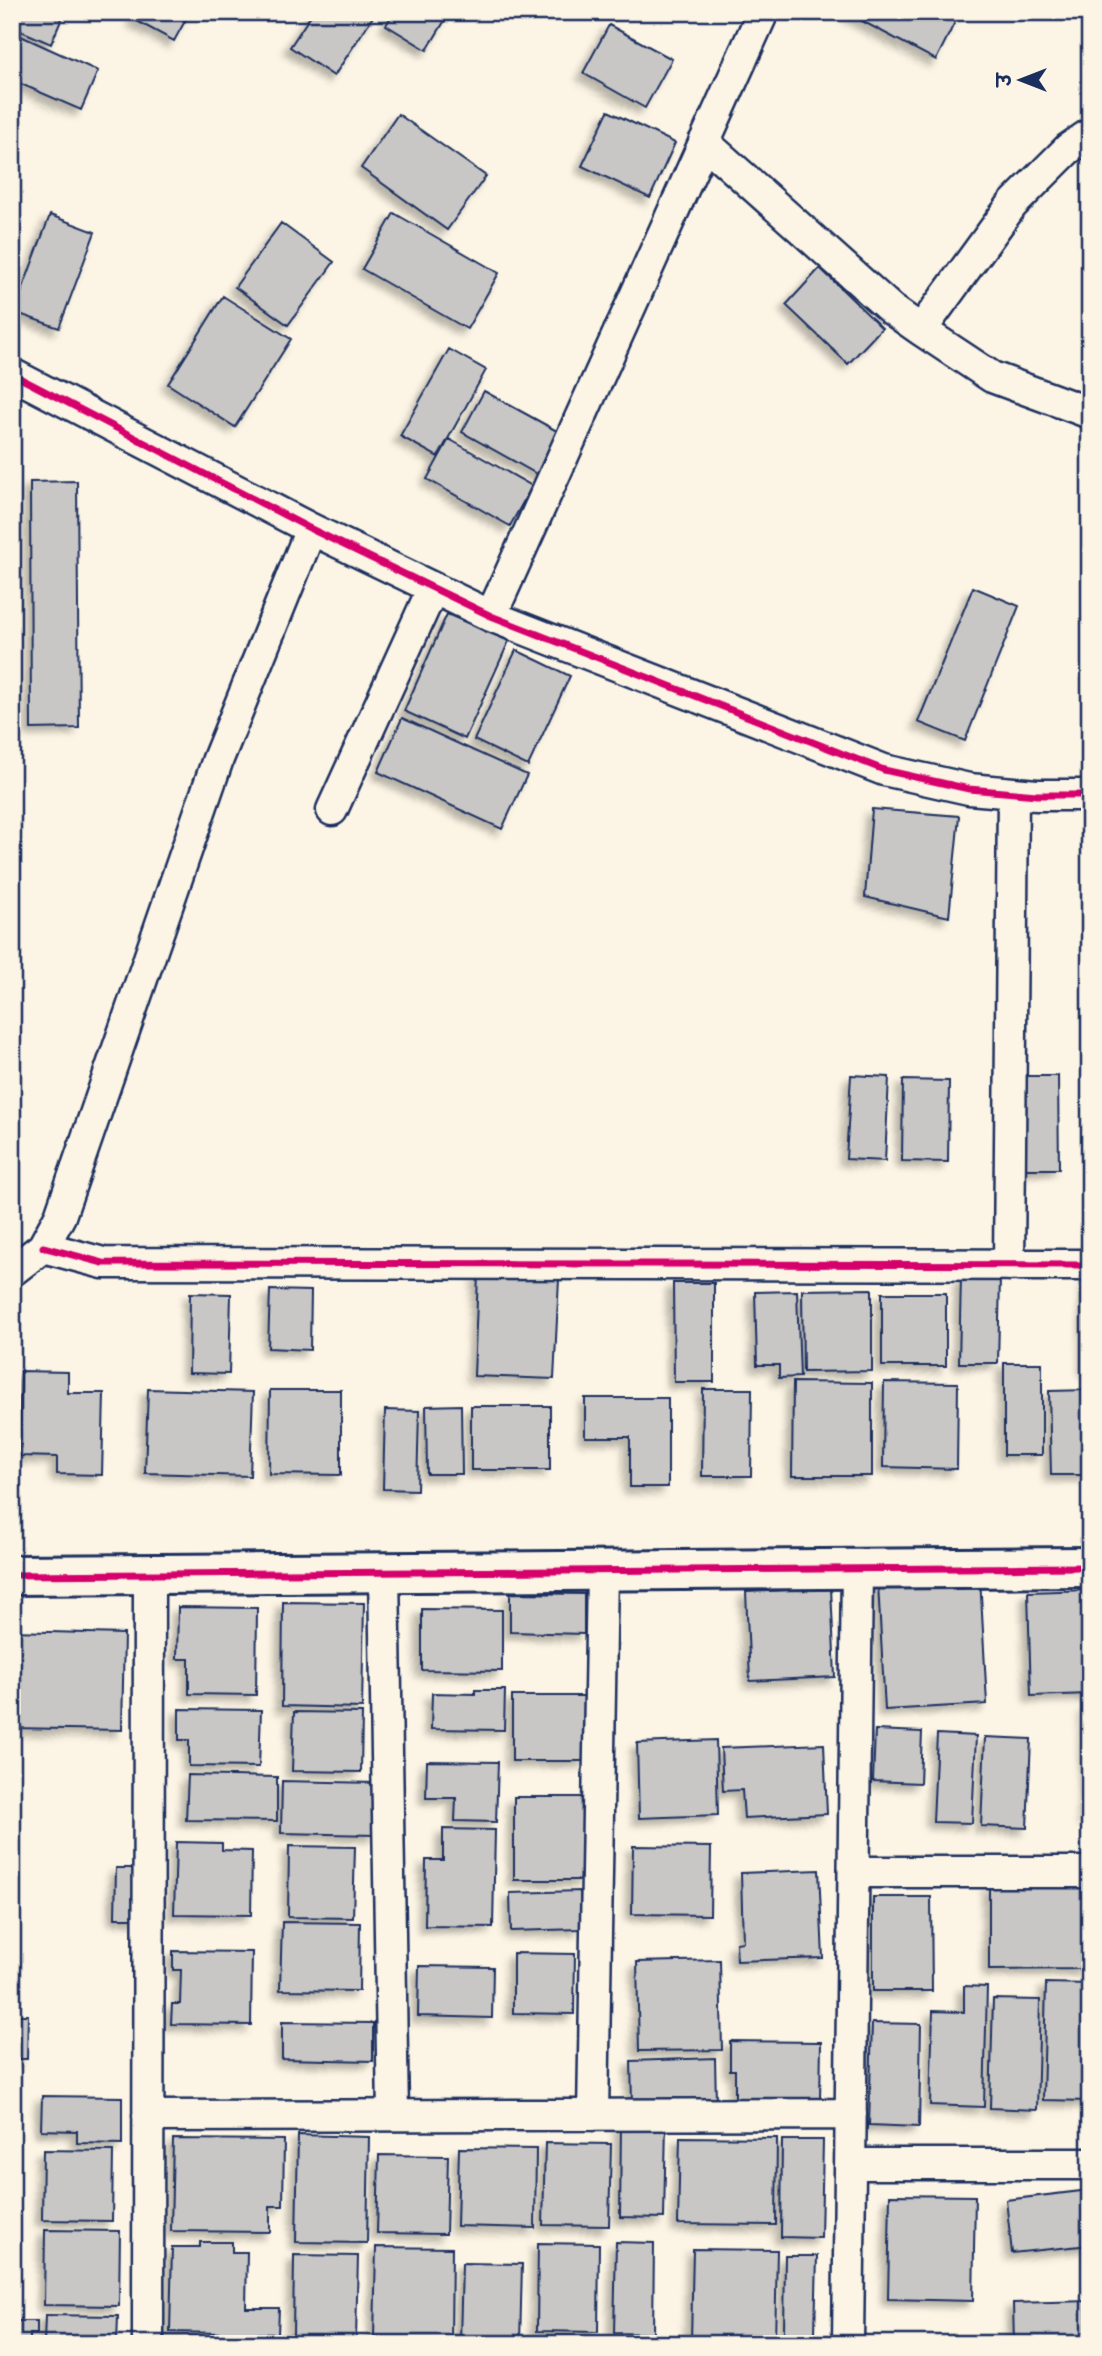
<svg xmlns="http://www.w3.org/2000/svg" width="1102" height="2356" font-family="Mali,'Playpen Sans Deva',sans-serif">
	<defs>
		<filter id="shadow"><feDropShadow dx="-6" dy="6" stdDeviation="3.5" flood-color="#0004"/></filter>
	</defs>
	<rect width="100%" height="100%" fill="#fcf5e5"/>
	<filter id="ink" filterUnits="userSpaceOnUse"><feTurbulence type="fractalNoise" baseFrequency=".0143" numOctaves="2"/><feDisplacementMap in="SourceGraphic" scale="14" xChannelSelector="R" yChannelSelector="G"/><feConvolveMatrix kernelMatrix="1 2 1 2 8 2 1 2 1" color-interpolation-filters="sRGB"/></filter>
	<g filter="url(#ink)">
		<!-- building -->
		<path fill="#c8c7c6" stroke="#1b2f5e" stroke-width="2" filter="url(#shadow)" d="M 12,12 L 55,12 L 63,16 L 51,44 L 12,27 Z
			M 136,12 L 190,12 L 174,41 L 133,19 Z
			M 313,12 L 376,12 L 334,76 L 290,47 Z
			M 394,12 L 450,12 L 427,50 L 386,25 Z
			M 845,12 L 960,12 L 936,60 Z
			M 609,25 L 672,59 L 645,108 L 583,73 Z
			M 12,32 L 98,71 L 81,110 L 12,80 Z
			M 12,87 L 19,90 L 12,106 Z
			M 608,111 L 675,143 L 650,198 L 582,166 Z
			M 398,114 L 486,176 L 447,230 L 361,168 Z
			M 394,213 L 499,273 L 467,329 L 362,269 Z
			M 50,215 L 95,232 L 59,328 L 14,312 Z
			M 281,223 L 334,262 L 288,325 L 235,287 Z
			M 820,268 L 882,328 L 848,364 L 786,305 Z
			M 223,296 L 291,339 L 235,427 L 168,384 Z
			M 449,349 L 486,370 L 438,457 L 400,436 Z
			M 484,391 L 566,436 L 542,477 L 462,432 Z
			M 449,439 L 532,486 L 510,526 L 427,479 Z
			M 77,481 L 79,728 L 31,729 L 30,482 Z
			M 973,587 L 1019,606 L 965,741 L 918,722 Z
			M 447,614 L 509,641 L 465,739 L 404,711 Z
			M 516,650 L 570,676 L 528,766 L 474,740 Z
			M 402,718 L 527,775 L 502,829 L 378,772 Z
			M 872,809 L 959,816 L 949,917 L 865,897 Z
			M 851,1075 L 889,1077 L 885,1161 L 846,1159 Z
			M 1019,1076 L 1058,1076 L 1059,1169 L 1020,1169 Z
			M 903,1080 L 949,1081 L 948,1162 L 902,1161 Z
			M 478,1275 L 559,1279 L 554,1379 L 474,1376 Z
			M 961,1277 L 1000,1277 L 998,1363 L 959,1363 Z
			M 1086,1281 L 1090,1281 L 1090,1371 L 1086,1371 Z
			M 673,1283 L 714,1283 L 714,1382 L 674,1382 Z
			M 872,1289 L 872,1371 L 803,1372 L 802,1290 Z
			M 270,1290 L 311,1291 L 310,1350 L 268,1348 Z
			M 797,1291 L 800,1377 L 779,1378 L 779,1365 L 757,1365 L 755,1292 Z
			M 190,1293 L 231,1294 L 229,1374 L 189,1373 Z
			M 882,1293 L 946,1293 L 946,1366 L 882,1366 Z
			M 1004,1363 L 1042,1363 L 1042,1455 L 1004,1455 Z
			M 21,1371 L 68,1372 L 68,1393 L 104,1393 L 102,1475 L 57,1474 L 57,1457 L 19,1456 Z
			M 793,1382 L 872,1383 L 872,1476 L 792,1476 Z
			M 884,1382 L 958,1383 L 957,1469 L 883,1467 Z
			M 148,1389 L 253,1392 L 250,1476 L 145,1473 Z
			M 703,1389 L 752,1389 L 751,1476 L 702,1476 Z
			M 270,1390 L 341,1390 L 341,1475 L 269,1474 Z
			M 1090,1390 L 1090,1475 L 1051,1475 L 1049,1391 Z
			M 585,1398 L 668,1398 L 668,1487 L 630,1487 L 630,1437 L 585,1437 Z
			M 461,1405 L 462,1474 L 427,1474 L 426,1406 Z
			M 471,1406 L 550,1406 L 550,1470 L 471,1470 Z
			M 385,1410 L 419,1411 L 417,1490 L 383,1489 Z
			M 980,1577 L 987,1704 L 885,1710 L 878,1583 Z
			M 831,1588 L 835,1677 L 750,1681 L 746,1592 Z
			M 1090,1590 L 1090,1694 L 1031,1696 L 1028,1592 Z
			M 510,1593 L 584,1594 L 584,1634 L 510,1632 Z
			M 283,1602 L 364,1603 L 362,1708 L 282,1706 Z
			M 178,1607 L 257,1608 L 256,1695 L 189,1694 L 189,1659 L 177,1659 Z
			M 422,1609 L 502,1610 L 502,1671 L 422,1670 Z
			M 12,1631 L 124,1634 L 122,1730 L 12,1728 Z
			M 475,1690 L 505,1690 L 504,1730 L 431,1729 L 432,1693 L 475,1694 Z
			M 512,1696 L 586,1696 L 586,1761 L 512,1761 Z
			M 1086,1707 L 1090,1707 L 1090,1818 L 1085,1818 Z
			M 179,1709 L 261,1710 L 259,1767 L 189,1766 L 189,1740 L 179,1740 Z
			M 294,1712 L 362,1713 L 361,1772 L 292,1771 Z
			M 875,1730 L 922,1732 L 920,1783 L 873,1781 Z
			M 937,1734 L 976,1736 L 972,1823 L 933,1822 Z
			M 985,1737 L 1031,1739 L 1027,1828 L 981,1826 Z
			M 716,1740 L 718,1815 L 639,1818 L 637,1743 Z
			M 824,1744 L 827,1814 L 744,1818 L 742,1790 L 723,1791 L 721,1748 Z
			M 427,1761 L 498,1762 L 496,1822 L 455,1821 L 456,1798 L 426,1798 Z
			M 188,1775 L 277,1777 L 277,1821 L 186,1820 Z
			M 282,1781 L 376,1783 L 375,1835 L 281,1833 Z
			M 514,1797 L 583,1797 L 583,1880 L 514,1880 Z
			M 443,1829 L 495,1830 L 493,1927 L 425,1926 L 426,1860 L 443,1860 Z
			M 176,1842 L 222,1843 L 222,1850 L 252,1851 L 251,1915 L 174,1914 Z
			M 289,1846 L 355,1847 L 353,1918 L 288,1917 Z
			M 633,1846 L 711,1847 L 710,1915 L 632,1914 Z
			M 116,1868 L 143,1868 L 142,1918 L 115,1918 Z
			M 819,1870 L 823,1958 L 737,1961 L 736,1943 L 743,1942 L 741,1873 Z
			M 989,1885 L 1086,1885 L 1086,1969 L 989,1970 Z
			M 580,1891 L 581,1929 L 511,1931 L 510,1893 Z
			M 873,1897 L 931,1897 L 932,1991 L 873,1991 Z
			M 282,1922 L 360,1923 L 359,1991 L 280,1990 Z
			M 173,1951 L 252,1952 L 251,2025 L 171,2024 L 172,2004 L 180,2004 L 181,1970 L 173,1970 Z
			M 513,1953 L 575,1954 L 574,2014 L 513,2013 Z
			M 720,1960 L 722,2050 L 639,2051 L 637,1962 Z
			M 419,1966 L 493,1967 L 492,2018 L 418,2016 Z
			M 1046,1983 L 1090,1984 L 1090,2101 L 1043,2100 Z
			M 964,1986 L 987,1987 L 984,2107 L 930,2105 L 933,2011 L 964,2012 Z
			M 993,1999 L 1040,2000 L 1037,2110 L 990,2108 Z
			M 12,2015 L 28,2015 L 27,2059 L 12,2059 Z
			M 282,2022 L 373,2023 L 373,2061 L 282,2059 Z
			M 872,2023 L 921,2024 L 919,2127 L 869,2125 Z
			M 730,2041 L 821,2042 L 820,2101 L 735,2100 L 735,2070 L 730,2070 Z
			M 715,2058 L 716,2102 L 632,2104 L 631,2061 Z
			M 42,2096 L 122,2097 L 122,2144 L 77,2143 L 77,2131 L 41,2130 Z
			M 621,2124 L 666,2125 L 664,2218 L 620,2217 Z
			M 298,2135 L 369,2137 L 367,2243 L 296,2242 Z
			M 680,2137 L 777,2138 L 776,2225 L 678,2224 Z
			M 173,2139 L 284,2140 L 283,2206 L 270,2206 L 270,2232 L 171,2231 Z
			M 782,2140 L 823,2140 L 821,2238 L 781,2237 Z
			M 545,2143 L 611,2144 L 609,2226 L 543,2225 Z
			M 459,2148 L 536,2149 L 535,2228 L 457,2226 Z
			M 43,2150 L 113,2151 L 112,2221 L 42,2220 Z
			M 379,2155 L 448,2156 L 446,2234 L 377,2233 Z
			M 12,2164 L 16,2164 L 16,2208 L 12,2208 Z
			M 1090,2190 L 1090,2245 L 1012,2253 L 1006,2200 Z
			M 890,2195 L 975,2196 L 973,2301 L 888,2299 Z
			M 12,2221 L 18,2221 L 17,2273 L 12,2273 Z
			M 45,2230 L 120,2231 L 119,2306 L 44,2305 Z
			M 200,2242 L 232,2242 L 232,2252 L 247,2252 L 246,2308 L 279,2308 L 278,2334 L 170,2332 L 172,2247 L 200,2247 Z
			M 616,2242 L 654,2243 L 653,2334 L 614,2333 Z
			M 538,2243 L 599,2244 L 598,2332 L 537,2331 Z
			M 376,2247 L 452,2248 L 451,2341 L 374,2339 Z
			M 693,2249 L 777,2250 L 775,2343 L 691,2342 Z
			M 294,2255 L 358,2256 L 356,2339 L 293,2338 Z
			M 785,2256 L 817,2256 L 815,2333 L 784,2333 Z
			M 462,2263 L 522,2264 L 520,2343 L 460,2342 Z
			M 1090,2301 L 1090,2344 L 1014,2344 L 1013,2303 Z
			M 12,2309 L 16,2309 L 16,2321 L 37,2321 L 37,2334 L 30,2334 L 30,2344 L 12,2344 Z
			M 45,2315 L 118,2316 L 117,2344 L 44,2344 Z"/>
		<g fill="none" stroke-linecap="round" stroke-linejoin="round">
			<!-- minor casing -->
			<g stroke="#1b2f5e" stroke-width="35">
				<path id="minor" d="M 704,142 L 891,309 L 921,330 L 1012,205 L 1068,149 L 1090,134
					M 921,330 L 992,377 L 1090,413
					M 12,374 L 311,529 L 491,616 L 884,770 L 969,789 L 1037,795 L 1090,795
					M 491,616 L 763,12
					M 332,810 L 433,588
					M 43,1247 L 103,1263 L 1090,1265
					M 1009,1265 L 1013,793
					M 12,1271 L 43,1247 L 60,1216 L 218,759 L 311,529
					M 384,1572 L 393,2115
					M 854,1872 L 1090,1872
					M 593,2115 L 602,1570
					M 148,2116 L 851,2114
					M 851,2164 L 1090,2164
					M 148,2344 L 149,1574
					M 848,2344 L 857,1568"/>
			</g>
			<!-- tertiary casing -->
			<g stroke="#1b2f5e" stroke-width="44">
				<path id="tertiary" d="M 12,1575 L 1090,1567"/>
			</g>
			<!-- minor -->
			<use href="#minor" stroke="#fcf5e5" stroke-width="30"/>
			<!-- tertiary -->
			<use href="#tertiary" stroke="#fcf5e5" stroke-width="38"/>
			<!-- cycleway casing -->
			<g stroke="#fcf5e5" stroke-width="11">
				<path id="cycleway" d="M 12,374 L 311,529 L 491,616 L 884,770 L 969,789 L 1037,795 L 1090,795
					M 43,1247 L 103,1263 L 1090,1265
					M 12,1575 L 1090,1567"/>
			</g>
			<!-- cycleway -->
			<use href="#cycleway" stroke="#d6006c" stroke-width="7"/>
		</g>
	</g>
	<!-- margin -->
	<rect width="1102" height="2356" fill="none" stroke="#fcf5e5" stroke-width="42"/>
	<rect x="21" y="21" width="1060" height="2314" fill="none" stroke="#1b2f5e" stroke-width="2.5" filter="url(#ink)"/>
	<!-- north arrow -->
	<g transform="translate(1021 80) rotate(270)" stroke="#fcf5e5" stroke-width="5" paint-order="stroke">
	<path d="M0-5L12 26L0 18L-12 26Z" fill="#1b2f5e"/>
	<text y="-10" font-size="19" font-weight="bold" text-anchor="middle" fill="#1b2f5e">उ</text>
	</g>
</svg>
